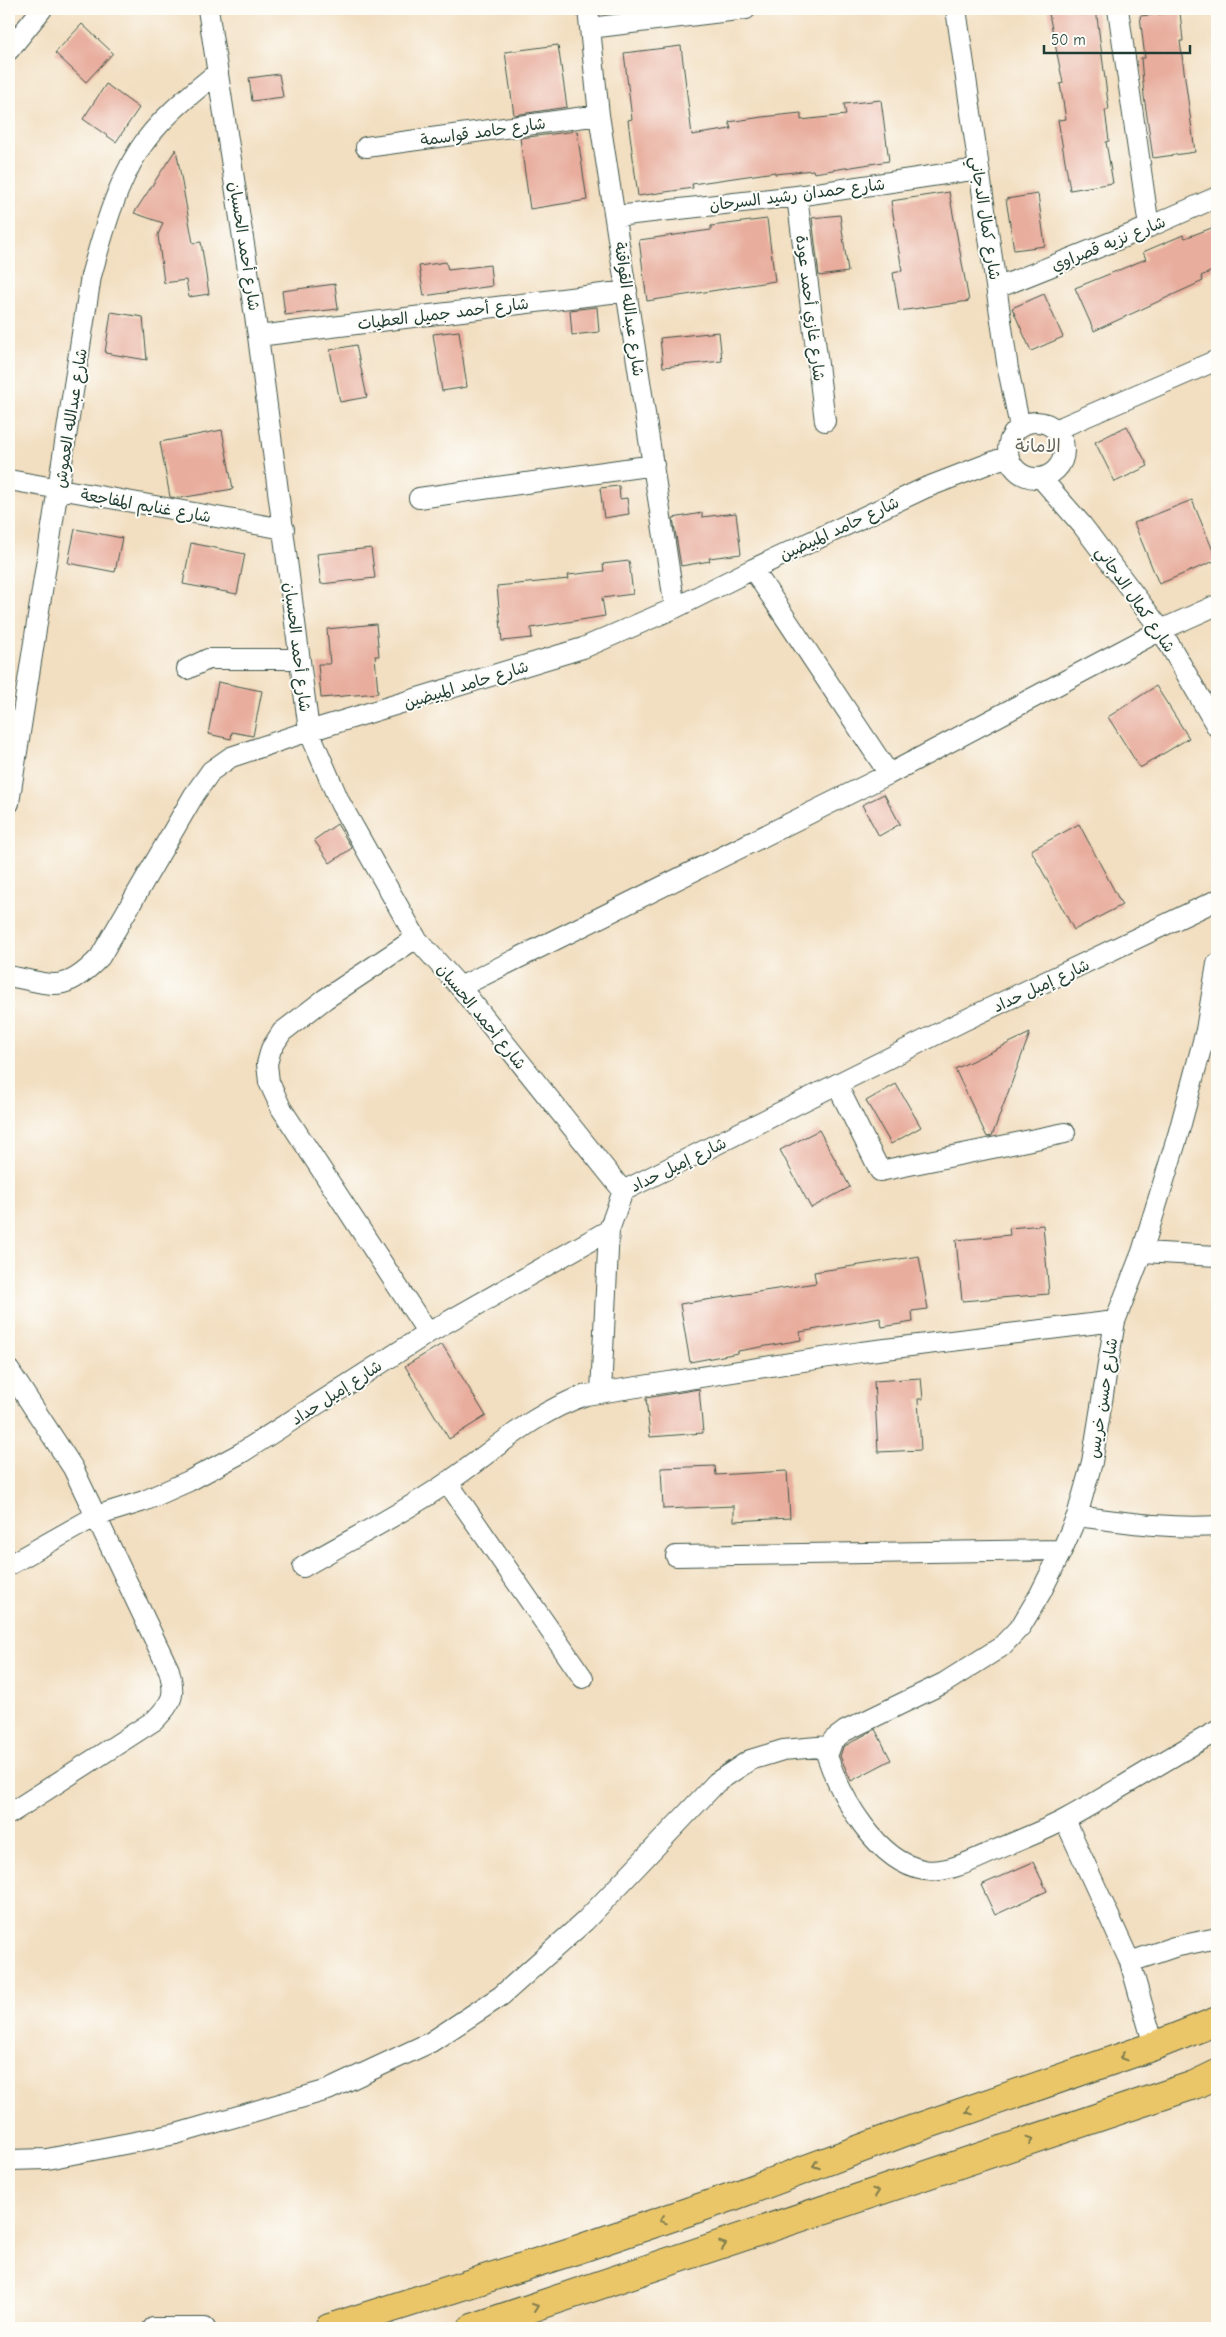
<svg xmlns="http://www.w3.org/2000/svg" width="1226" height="2337" font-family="'Comic Neue','Playpen Sans Arabic',sans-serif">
	<rect width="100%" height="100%" fill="#fdfcf7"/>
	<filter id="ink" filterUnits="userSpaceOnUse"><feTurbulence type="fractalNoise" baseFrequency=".02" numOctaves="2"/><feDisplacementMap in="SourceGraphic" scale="10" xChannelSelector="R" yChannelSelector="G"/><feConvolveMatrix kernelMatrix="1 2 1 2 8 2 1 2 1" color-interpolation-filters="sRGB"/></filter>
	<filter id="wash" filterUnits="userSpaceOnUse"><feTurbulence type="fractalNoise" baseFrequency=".0096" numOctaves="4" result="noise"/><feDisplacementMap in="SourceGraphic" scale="20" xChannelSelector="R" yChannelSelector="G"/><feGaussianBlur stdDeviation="1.12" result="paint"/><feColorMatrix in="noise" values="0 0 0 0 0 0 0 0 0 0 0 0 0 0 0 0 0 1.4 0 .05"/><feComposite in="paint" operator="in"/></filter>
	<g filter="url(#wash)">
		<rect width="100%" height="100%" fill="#f2dec0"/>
		<g id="blocks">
			<!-- building -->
			<path fill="#e8ad9d" d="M 1048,9 L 1096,9 L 1109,110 L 1105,110 L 1109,141 L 1106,142 L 1113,183 L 1070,190 L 1058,120 L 1066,119 L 1060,84 L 1063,83 Z
				M 1180,12 L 1183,41 L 1180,41 L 1195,152 L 1153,158 L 1144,96 L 1141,58 L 1145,58 L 1140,16 Z
				M 82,24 L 113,53 L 86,82 L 55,53 Z
				M 558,45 L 567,107 L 514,115 L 505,52 Z
				M 681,46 L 692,135 L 731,129 L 729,122 L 762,117 L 801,113 L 801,120 L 846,115 L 844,104 L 881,100 L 889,161 L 814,173 L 813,170 L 775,174 L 775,172 L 692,184 L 693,188 L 638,196 L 628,120 L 632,119 L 624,53 Z
				M 279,74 L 283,97 L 252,101 L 249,78 Z
				M 106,84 L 139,108 L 116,142 L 83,119 Z
				M 577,131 L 587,200 L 530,209 L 520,138 Z
				M 176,149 L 193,243 L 201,242 L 209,294 L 189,297 L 186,280 L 164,283 L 158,235 L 163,223 L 134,213 Z
				M 949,192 L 969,301 L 899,311 L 893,273 L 902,271 L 891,201 Z
				M 1038,194 L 1045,246 L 1014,250 L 1006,199 Z
				M 840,215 L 848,272 L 819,276 L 812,218 Z
				M 767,219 L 775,281 L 647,301 L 639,240 L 711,230 L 711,226 Z
				M 1217,226 L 1217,269 L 1201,276 L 1203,281 L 1094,331 L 1075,288 L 1146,259 L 1143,252 L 1183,235 L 1185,238 Z
				M 446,262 L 448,270 L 490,265 L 492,286 L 424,296 L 419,266 Z
				M 335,284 L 338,309 L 285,315 L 282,291 Z
				M 1044,294 L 1063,337 L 1031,351 L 1012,308 Z
				M 597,307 L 599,332 L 572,335 L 570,310 Z
				M 111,312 L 143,317 L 147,360 L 105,353 Z
				M 459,331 L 467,387 L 442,391 L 433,334 Z
				M 719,332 L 722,361 L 663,367 L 660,338 Z
				M 356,345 L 367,397 L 340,402 L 330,350 Z
				M 1127,426 L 1148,466 L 1115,482 L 1095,442 Z
				M 222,430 L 233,489 L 180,498 L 170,497 L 160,442 Z
				M 619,486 L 620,499 L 627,498 L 629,514 L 604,518 L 600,488 Z
				M 1192,500 L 1217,560 L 1159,584 L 1134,523 Z
				M 702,513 L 702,517 L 736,513 L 741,554 L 709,558 L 710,561 L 681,566 L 673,518 Z
				M 75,529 L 122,538 L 115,572 L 68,563 Z
				M 191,543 L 245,554 L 237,594 L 183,584 Z
				M 371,548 L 375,578 L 321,584 L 317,554 Z
				M 629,561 L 633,594 L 602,598 L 605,616 L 531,628 L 532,638 L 502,641 L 497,586 L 569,579 L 568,575 L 604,571 L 603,564 Z
				M 376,624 L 379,656 L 375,656 L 378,693 L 321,698 L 318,664 L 330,664 L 327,629 Z
				M 218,682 L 262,691 L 253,736 L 232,732 L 231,739 L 208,734 Z
				M 1156,686 L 1189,738 L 1140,768 L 1108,717 Z
				M 884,794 L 900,824 L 879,836 L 862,805 Z
				M 337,824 L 352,848 L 330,863 L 314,840 Z
				M 1079,824 L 1122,905 L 1074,930 L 1031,850 Z
				M 1030,1033 L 992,1136 L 987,1137 L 955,1069 Z
				M 896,1084 L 921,1127 L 891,1144 L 866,1101 Z
				M 819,1130 L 850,1187 L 811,1208 L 780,1150 Z
				M 1043,1225 L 1049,1294 L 962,1301 L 956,1240 L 1010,1235 L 1009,1228 Z
				M 919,1256 L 928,1309 L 912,1311 L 913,1322 L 882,1327 L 880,1318 L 800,1332 L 801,1340 L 738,1351 L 738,1353 L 690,1362 L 680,1304 L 816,1283 L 814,1272 Z
				M 442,1344 L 486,1416 L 449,1439 L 405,1366 Z
				M 921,1378 L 923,1399 L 918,1399 L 921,1450 L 878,1452 L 874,1381 Z
				M 699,1389 L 703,1433 L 650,1437 L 646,1398 Z
				M 715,1466 L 716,1475 L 787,1471 L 790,1518 L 734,1521 L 734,1506 L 663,1509 L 661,1468 Z
				M 875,1729 L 891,1760 L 851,1781 L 840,1756 L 843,1747 Z
				M 1033,1862 L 1047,1891 L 995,1915 L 981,1885 Z"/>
		</g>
	</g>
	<g filter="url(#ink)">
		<use href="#blocks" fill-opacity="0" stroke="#3f5549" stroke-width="1"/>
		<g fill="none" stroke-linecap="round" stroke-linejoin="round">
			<!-- minor casing -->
			<g stroke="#3f5549" stroke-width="22">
				<path id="minor" d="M 208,9 L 258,336 L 309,731 L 340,803 L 416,938 L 460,987 L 623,1191
					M 588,9 L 599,115 L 675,608
					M 956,9 L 1008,369 L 1020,427
					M 1118,9 L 1149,227
					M 590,28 L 746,9
					M 9,50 L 42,9
					M 366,147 L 599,115
					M 797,196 L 825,421
					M 616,216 L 797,196 L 978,169
					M 997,288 L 1149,227 L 1217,197
					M 258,336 L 627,291
					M1008 450a28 28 0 1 1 56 0a28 28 0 1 1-56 0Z
					M 1055,430 L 1217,360
					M 1041,478 L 1082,525 L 1161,630 L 1217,727
					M 9,480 L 284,529
					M 419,498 L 654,465
					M 753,569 L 889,774
					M 187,669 L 208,659 L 300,659
					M 9,803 L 91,276 C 103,233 115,188 139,150 C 159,119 190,95 218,72
					M 416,938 L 325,999 L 282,1032 L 271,1049 L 267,1064 L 269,1082 L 281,1108 L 428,1333
					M 1217,964 L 1206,1030 L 1178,1135 L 1142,1252 L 1115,1321 L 1092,1462 L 1077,1516 L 1062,1550 L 1040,1594 L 1021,1626 L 1001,1647 L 944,1683 L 845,1731 L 833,1740 L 827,1756 C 841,1797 877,1862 924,1870 C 948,1874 975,1859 996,1850 C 1019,1840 1044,1831 1066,1819 C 1117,1791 1166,1759 1217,1731
					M 9,976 C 54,985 65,994 100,957 L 194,795 L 211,771 L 231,757 L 309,731 L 583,648 L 675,608 L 753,569 L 925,488 L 1008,456
					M 460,987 L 889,774 L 1161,630 L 1217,605
					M 837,1085 L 880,1171 L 1065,1133
					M 1142,1252 L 1217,1256
					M 9,1370 L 73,1468 L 169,1670 C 176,1696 173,1701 155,1720 L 9,1814
					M 601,1392 L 609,1230
					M 448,1483 L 583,1678
					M 1077,1516 C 1124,1522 1170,1529 1217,1526
					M 676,1556 L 1062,1550
					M 9,1565 L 96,1516 L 144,1501 L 189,1481 L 241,1453 L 428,1333 L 609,1230 L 623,1191 L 963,1021 L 1217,900
					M 303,1567 C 351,1539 402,1514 448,1482 C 494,1451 532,1413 586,1395 L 861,1352 L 1115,1321
					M 1065,1820 L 1130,1962 L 1154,2046
					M 1130,1962 L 1174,1947 L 1217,1938
					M 9,2160 L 47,2159 L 176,2134 L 328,2090 L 431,2042 L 501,1996 L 585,1921 L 717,1782 L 750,1760 L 783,1750 L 829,1746
					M 153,2328 L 205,2328"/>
			</g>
			<!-- highway casing -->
			<g stroke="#3f5549" stroke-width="30">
				<path id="highway" d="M 329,2328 L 573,2251 L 734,2196 L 908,2131 L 1154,2046 L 1217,2021
					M 472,2328 L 1194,2085 L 1217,2074"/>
			</g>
			<!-- minor -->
			<use href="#minor" stroke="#fff" stroke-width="20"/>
			<!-- highway -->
			<use href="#highway" stroke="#ebc669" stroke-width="28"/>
		</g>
		<!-- one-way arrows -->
		<defs><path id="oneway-chevron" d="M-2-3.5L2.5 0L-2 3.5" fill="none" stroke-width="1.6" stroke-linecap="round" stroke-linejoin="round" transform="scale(1.25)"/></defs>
		<g stroke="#7b7b4c">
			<use href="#oneway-chevron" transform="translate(1123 2057) rotate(161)"/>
			<use href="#oneway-chevron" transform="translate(969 2111) rotate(161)"/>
			<use href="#oneway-chevron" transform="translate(1030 2140) rotate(-19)"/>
			<use href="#oneway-chevron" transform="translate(816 2165) rotate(160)"/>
			<use href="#oneway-chevron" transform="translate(876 2192) rotate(-19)"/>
			<use href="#oneway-chevron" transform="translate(663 2220) rotate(161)"/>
			<use href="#oneway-chevron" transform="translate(723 2245) rotate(-18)"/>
			<use href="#oneway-chevron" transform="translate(535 2307) rotate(-19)"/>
		</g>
	</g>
	<g text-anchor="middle" stroke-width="4" stroke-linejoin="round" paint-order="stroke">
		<!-- street labels -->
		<g font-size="16" fill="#1f3d34" stroke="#fdfcf7">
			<text transform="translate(483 131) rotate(-8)" y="6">شارع حامد قواسمة</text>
			<text transform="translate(797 194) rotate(-7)" y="6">شارع حمدان رشيد السرحان</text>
			<text transform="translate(986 218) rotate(81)" y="6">شارع كمال الدجاني</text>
			<text transform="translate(1108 243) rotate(-22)" y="6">شارع نزيه قصراوي</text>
			<text transform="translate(245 246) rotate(81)" y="6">شارع أحمد الحسبان</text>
			<text transform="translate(811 308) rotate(83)" y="6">شارع غازي أحمد عودة</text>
			<text transform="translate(630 309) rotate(82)" y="6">شارع عبدالله القواقنة</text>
			<text transform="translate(443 313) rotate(-7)" y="6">شارع أحمد جميل العطيات</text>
			<text transform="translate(70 418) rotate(-81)" y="6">شارع عبدالله العموش</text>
			<text transform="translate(146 505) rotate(10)" y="6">شارع غنايم المفاجعة</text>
			<text transform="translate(839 528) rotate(-25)" y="6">شارع حامد المبيضين</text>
			<text transform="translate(1136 599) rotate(55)" y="6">شارع كمال الدجاني</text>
			<text transform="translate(298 647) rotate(83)" y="6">شارع أحمد الحسبان</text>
			<text transform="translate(466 684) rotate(-17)" y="6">شارع حامد المبيضين</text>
			<text transform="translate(1041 985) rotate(-25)" y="6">شارع إميل حداد</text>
			<text transform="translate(482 1016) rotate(51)" y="6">شارع أحمد الحسبان</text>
			<text transform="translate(678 1164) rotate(-26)" y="6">شارع إميل حداد</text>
			<text transform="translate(336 1392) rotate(-33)" y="6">شارع إميل حداد</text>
			<text transform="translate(1102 1398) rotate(-81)" y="6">شارع حسن خريس</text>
		</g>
		<!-- neighbourhood labels -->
		<g font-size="18" fill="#656459" stroke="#fdfcf7">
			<text x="1038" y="452">الامانة</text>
		</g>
	</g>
	<!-- margin -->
	<rect width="1226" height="2337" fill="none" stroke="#fdfcf7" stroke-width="30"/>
	<!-- scale -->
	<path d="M1044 45v8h146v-8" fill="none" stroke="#1f3d34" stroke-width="2.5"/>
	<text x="1051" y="45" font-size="15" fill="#1f3d34" stroke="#fdfcf7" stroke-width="4" paint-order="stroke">50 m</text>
</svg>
